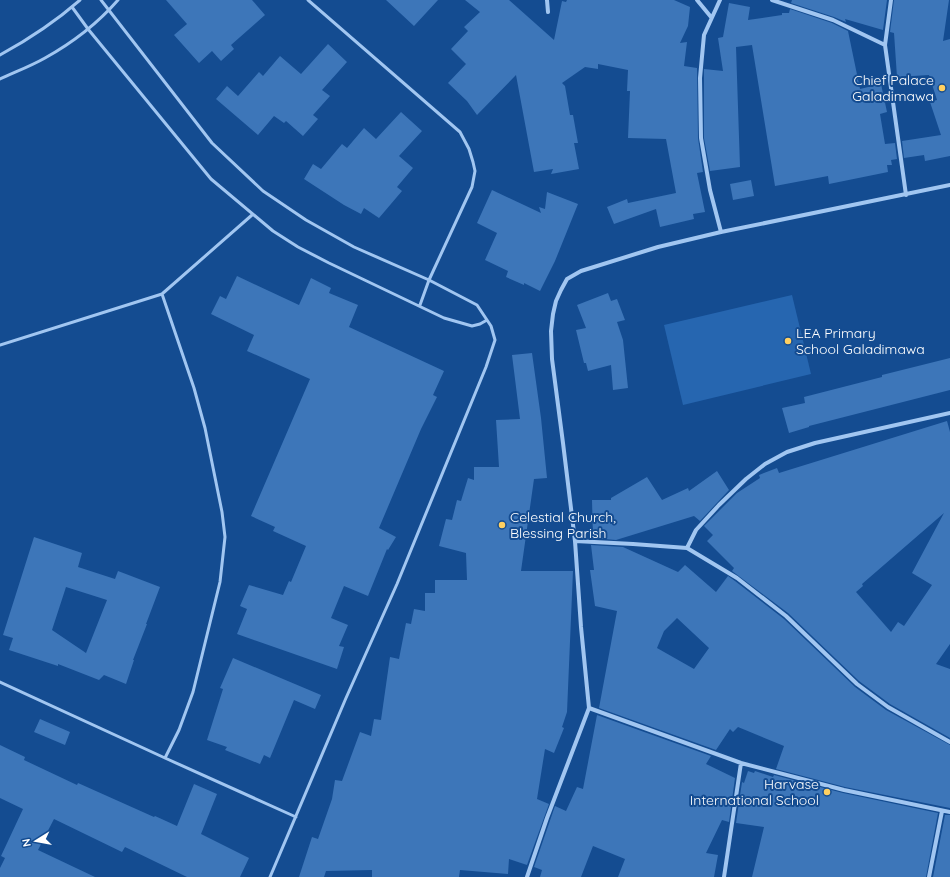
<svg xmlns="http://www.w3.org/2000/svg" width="950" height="877" font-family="Quicksand,sans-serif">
	<rect width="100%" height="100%" fill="#144c91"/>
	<!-- green -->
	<path fill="#2666b0" d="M 792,295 L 811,374 L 683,405 L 664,325 Z"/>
	<!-- building -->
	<path fill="#3d76b9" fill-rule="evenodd" d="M 166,0 L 252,0 L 265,15 L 231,45 L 234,49 L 221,61 L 212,51 L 199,63 L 174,35 L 187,24 Z
		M 386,0 L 438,0 L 414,26 Z
		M 465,0 L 509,0 L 554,40 L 562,1 L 566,2 L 567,0 L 674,0 L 690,7 L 688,26 L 680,43 L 687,42 L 684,66 L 697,68 L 698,138 L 703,172 L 697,173 L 705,212 L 693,214 L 694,219 L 660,227 L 656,209 L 614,224 L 607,207 L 627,199 L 628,203 L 676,193 L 666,139 L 628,138 L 630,91 L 627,91 L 628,70 L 598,64 L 598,69 L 585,67 L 562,83 L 565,86 L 570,115 L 573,115 L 578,143 L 574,143 L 579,169 L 551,174 L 553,169 L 534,172 L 516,75 L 477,115 L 467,101 L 448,83 L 466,64 L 451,49 L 468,31 L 464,27 L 480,12 Z
		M 792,0 L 887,0 L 883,30 L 845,19 L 846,22 L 834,17 L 791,3 Z
		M 894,0 L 949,0 L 943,41 L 950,39 L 950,156 L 925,161 L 924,155 L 904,158 L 902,141 L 941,135 L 930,102 L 937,100 L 929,75 L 897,77 L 894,33 L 890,32 Z
		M 729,3 L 750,7 L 748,20 L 782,15 L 782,13 L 789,13 L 790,9 L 832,23 L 848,31 L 860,89 L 881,84 L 887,112 L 880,114 L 885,144 L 895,143 L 897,159 L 891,160 L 892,165 L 887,165 L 888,172 L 829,184 L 828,176 L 775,186 L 752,45 L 736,47 L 740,167 L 710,171 L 704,138 L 704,69 L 723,71 L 718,38 L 723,37 Z
		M 328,44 L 347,62 L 322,90 L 330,96 L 313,115 L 318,119 L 303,136 L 286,121 L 284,123 L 274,116 L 258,135 L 216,99 L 227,86 L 238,96 L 259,72 L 263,76 L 280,56 L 301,74 Z
		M 401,112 L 422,131 L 399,156 L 413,168 L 397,187 L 402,191 L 379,218 L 364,208 L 361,214 L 344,205 L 304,179 L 313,164 L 321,169 L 342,144 L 347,148 L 364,128 L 376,139 Z
		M 751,180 L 754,196 L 733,200 L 730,184 Z
		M 492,190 L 541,213 L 539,207 L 545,209 L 547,192 L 578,204 L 555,261 L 540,291 L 524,283 L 524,285 L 506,277 L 508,271 L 485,260 L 497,233 L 477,223 Z
		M 237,276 L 299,305 L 311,278 L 331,288 L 329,293 L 358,305 L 349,327 L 444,371 L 433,395 L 437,397 L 421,429 L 379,528 L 396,537 L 388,550 L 387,549 L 368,596 L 344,586 L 331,618 L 348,625 L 339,646 L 344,647 L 337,669 L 237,634 L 247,609 L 240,606 L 249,585 L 283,595 L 289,581 L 291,582 L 306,546 L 273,531 L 275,527 L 251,516 L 310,379 L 247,351 L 254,335 L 211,314 L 220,296 L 226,299 Z
		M 608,293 L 611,301 L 617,299 L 625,320 L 617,322 L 623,340 L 628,388 L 613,390 L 611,365 L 588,371 L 586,363 L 584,363 L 576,330 L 586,328 L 577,305 Z
		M 532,353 L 541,418 L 547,478 L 534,479 L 521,571 L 573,571 L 567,712 L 562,727 L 564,728 L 554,753 L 545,749 L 537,799 L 549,804 L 527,865 L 509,859 L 508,874 L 460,870 L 459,877 L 372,877 L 372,870 L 326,871 L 324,877 L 299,877 L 312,837 L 318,839 L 332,799 L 335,780 L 342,781 L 360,732 L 371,736 L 374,719 L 381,720 L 390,657 L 399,659 L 406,623 L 411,624 L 414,609 L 425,611 L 425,593 L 435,593 L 435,580 L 467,580 L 466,553 L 439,546 L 446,519 L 452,520 L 457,500 L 461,501 L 468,478 L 474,480 L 474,467 L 499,467 L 496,420 L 520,419 L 512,355 Z
		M 950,358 L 950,390 L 809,426 L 809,427 L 789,433 L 782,408 L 805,403 L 804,397 L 882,377 L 882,375 Z
		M 947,421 L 950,432 L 950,644 L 936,664 L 950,669 L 950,738 L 890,704 L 859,681 L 788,613 L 732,571 L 734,568 L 707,541 L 713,535 L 704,526 L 737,493 L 760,478 L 759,475 L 777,468 L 779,473 ZM 944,513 L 912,573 L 932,585 L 904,626 L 898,622 L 891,632 L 856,592 L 863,586 L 862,584 Z
		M 717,471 L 729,490 L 700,521 L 694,516 L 616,540 L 593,538 L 592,500 L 611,500 L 611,498 L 647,477 L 662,500 L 688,488 L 689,491 Z
		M 34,537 L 82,553 L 78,567 L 115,579 L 118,571 L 160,587 L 146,624 L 147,624 L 133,660 L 134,660 L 126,684 L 104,675 L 99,680 L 58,664 L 58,666 L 9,650 L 13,638 L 3,635 ZM 66,587 L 107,600 L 86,653 L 52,630 Z
		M 591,545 L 623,547 L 678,572 L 685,565 L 716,592 L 728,576 L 735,581 L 784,619 L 855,687 L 886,710 L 950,745 L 950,808 L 845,787 L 776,769 L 784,746 L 738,727 L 733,732 L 730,729 L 716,750 L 599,708 L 617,611 L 595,606 L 590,570 L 594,570 ZM 677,618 L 709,648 L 694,669 L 657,648 L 664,631 Z
		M 233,658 L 321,695 L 315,709 L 294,700 L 270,758 L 264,755 L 260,764 L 225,750 L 227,747 L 207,740 L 223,689 L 220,688 Z
		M 597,715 L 711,756 L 706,764 L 735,778 L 729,822 L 722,820 L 706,853 L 718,855 L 714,877 L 618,877 L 625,859 L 593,846 L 581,877 L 540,877 L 542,870 L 534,867 L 555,806 L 566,811 L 577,787 L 583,789 Z
		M 40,719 L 70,732 L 65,745 L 34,732 Z
		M 0,745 L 25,757 L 24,760 L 77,785 L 78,783 L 154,817 L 155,816 L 177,826 L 194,784 L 217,794 L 201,834 L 249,858 L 240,877 L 187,877 L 125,847 L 122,852 L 54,819 L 38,850 L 95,877 L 0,877 L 0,868 L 5,858 L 1,856 L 23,809 L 0,798 Z
		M 748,771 L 754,773 L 755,771 L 773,777 L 774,775 L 843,793 L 938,813 L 926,877 L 752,877 L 764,827 L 736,823 L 742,782 L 744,783 Z
		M 945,815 L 950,815 L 950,877 L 933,877 Z"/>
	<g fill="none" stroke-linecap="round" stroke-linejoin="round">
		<!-- service -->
		<path stroke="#a1c6f1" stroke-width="3" d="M 101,0 L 212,143 L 263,191 L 306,220 L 354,247 L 429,280 L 477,305 L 491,326 L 495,340 L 486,367 L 397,584 L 346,698 L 270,877
			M 308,0 L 460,132 L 469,149 L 473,162 L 475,171 L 472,187 L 429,280 L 420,305
			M 72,7 L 88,29 L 211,179 L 273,231 L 298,247 L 329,263 L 444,318 L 472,326 L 480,324 L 487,320
			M 0,55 C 29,39 55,22 80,0
			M 0,79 C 15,72 31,66 45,58 C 72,43 98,23 118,0
			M 162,294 L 194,388 L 205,428 L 222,512 L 225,537 L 220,582 L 193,692 L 179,730 L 165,758
			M 0,345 L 162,294 L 252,215
			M 0,682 L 165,758 L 296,817"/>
		<!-- minor -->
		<path stroke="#a1c6f1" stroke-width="4" d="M 547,0 L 548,12
			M 697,0 L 711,17
			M 720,0 L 704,35 L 700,78 L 701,138 L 710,190 L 721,232
			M 772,0 L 833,20 L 885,45
			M 891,0 L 885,45 L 906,195
			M 575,541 L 633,544 L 687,548 L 737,578 L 786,616 L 857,684 L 888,707 L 950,742
			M 687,548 L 696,530 L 719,505 L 746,479 L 765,464 L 787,452 L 815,443 L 950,413
			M 589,708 L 741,763 L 844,790 L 950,812
			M 527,877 L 547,818 L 589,708 L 581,627 L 575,541 L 563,443 L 552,359 L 551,331 L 553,314 L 556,301 L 561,290 L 567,279 L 581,271 L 658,247 L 721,232 L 950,185
			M 724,877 L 741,763
			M 929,877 L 942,811"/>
	</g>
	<!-- markers -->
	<g fill="#ffd061" stroke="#144c91" stroke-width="1.5">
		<circle cx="942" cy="88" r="4"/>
		<circle cx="788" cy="341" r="4"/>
		<circle cx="502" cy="525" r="4"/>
		<circle cx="827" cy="792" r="4"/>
	</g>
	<g text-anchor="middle" stroke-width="4" stroke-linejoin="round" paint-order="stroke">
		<!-- poi labels -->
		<g font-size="14" fill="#fff" stroke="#144c91" text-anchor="end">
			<text x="934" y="85">Chief Palace<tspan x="934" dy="16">Galadimawa</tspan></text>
			<text x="796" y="338" text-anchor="start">LEA Primary<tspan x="796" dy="16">School Galadimawa</tspan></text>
			<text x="510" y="522" text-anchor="start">Celestial Church,<tspan x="510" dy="16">Blessing Parish</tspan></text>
			<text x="819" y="789">Harvase<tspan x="819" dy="16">International School</tspan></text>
		</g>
	</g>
	<!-- north arrow -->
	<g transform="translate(36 841) rotate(259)" stroke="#144c91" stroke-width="3" paint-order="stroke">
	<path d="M0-3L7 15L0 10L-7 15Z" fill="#ffffff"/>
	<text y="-6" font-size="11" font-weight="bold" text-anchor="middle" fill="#ffffff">N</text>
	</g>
</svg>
